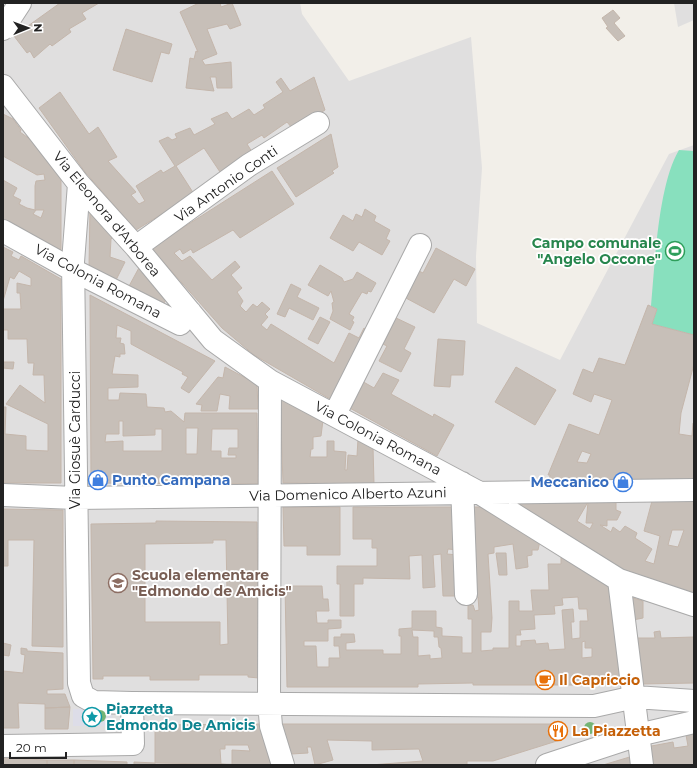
<svg xmlns="http://www.w3.org/2000/svg" width="697" height="768" font-family="Montserrat,sans-serif">
	<rect width="100%" height="100%" fill="#f2efe9"/>
	<!-- residential -->
	<path fill="#e0dfdf" d="M 3,3 L 300,3 L 302,14 L 349,81 L 471,37 L 482,168 L 476,256 L 477,323 L 560,360 L 669,154 L 694,145 L 694,765 L 3,765 Z
		M 674,3 L 694,3 L 694,20 L 678,27 Z"/>
	<!-- pitch -->
	<path fill="#88e0be" d="M 679,150 L 694,151 L 694,335 L 652,324 L 657,309 L 651,306 C 655,263 658,185 679,150 Z"/>
	<!-- plaza -->
	<path fill="#dddde8" d="M 112,708 L 112,726 L 73,726 L 73,709 Z"/>
	<!-- building -->
	<path fill="#c7bfb8" stroke="#c4b6ab" fill-rule="evenodd" d="M 60,3 L 99,3 L 82,13 L 86,19 L 69,29 L 71,32 L 52,46 L 50,44 L 34,58 L 30,51 L 27,53 L 14,36 Z
		M 199,3 L 220,3 L 221,7 L 232,3 L 241,25 L 230,29 L 227,24 L 207,29 L 217,54 L 202,60 L 205,65 L 231,62 L 232,88 L 217,88 L 216,77 L 210,77 L 214,91 L 186,88 L 190,58 L 194,59 L 196,51 L 198,52 L 180,12 Z
		M 613,10 L 620,18 L 614,23 L 625,36 L 618,41 L 606,28 L 608,27 L 602,18 Z
		M 126,29 L 172,44 L 169,54 L 161,52 L 152,82 L 113,70 Z
		M 314,77 L 325,110 L 308,121 L 292,128 L 287,122 L 264,138 L 262,135 L 247,144 L 254,155 L 222,175 L 204,148 L 176,166 L 194,194 L 136,230 L 85,172 L 39,108 L 60,92 L 89,134 L 98,127 L 117,157 L 108,161 L 136,192 L 131,195 L 139,204 L 145,201 L 136,186 L 161,170 L 163,173 L 175,166 L 159,141 L 168,137 L 172,140 L 177,138 L 175,134 L 190,128 L 194,135 L 215,124 L 211,119 L 227,112 L 232,119 L 249,109 L 254,115 L 265,108 L 263,105 L 283,92 L 276,82 L 281,78 L 290,91 Z
		M 3,114 L 13,119 L 21,130 L 20,132 L 31,140 L 61,173 L 61,250 L 3,219 L 3,180 L 17,188 L 13,196 L 21,200 L 19,204 L 27,208 L 35,210 L 35,186 L 36,181 L 45,180 L 44,174 L 37,175 L 3,156 ZM 36,210 L 44,210 L 41,218 L 33,214 Z
		M 331,134 L 338,167 L 332,171 L 334,173 L 296,197 L 277,168 Z
		M 272,171 L 294,204 L 240,238 L 233,230 L 193,253 L 191,249 L 183,254 L 180,249 L 174,253 L 182,261 L 190,256 L 212,280 L 235,261 L 240,267 L 231,275 L 242,288 L 237,292 L 243,301 L 240,306 L 246,312 L 253,304 L 257,307 L 262,302 L 270,309 L 265,314 L 268,317 L 261,325 L 267,330 L 271,324 L 334,363 L 349,333 L 359,338 L 364,328 L 374,335 L 337,403 L 254,355 L 222,328 L 151,248 Z
		M 90,209 L 115,235 L 111,239 L 110,257 L 125,262 L 115,282 L 89,267 Z
		M 365,209 L 376,216 L 374,221 L 390,230 L 386,239 L 390,241 L 382,255 L 359,242 L 353,251 L 330,238 L 343,215 L 353,221 L 356,214 L 362,217 Z
		M 3,247 L 13,252 L 11,256 L 19,260 L 21,256 L 61,279 L 61,483 L 3,483 L 3,407 L 6,407 L 5,434 L 26,436 L 26,450 L 48,451 L 48,424 L 6,404 L 20,385 L 45,403 L 44,375 L 33,375 L 34,363 L 28,363 L 27,339 L 8,339 L 8,330 L 3,330 L 3,309 L 21,309 L 20,293 L 17,293 L 17,283 L 31,286 L 31,278 L 19,271 L 14,279 L 10,277 L 3,301 Z
		M 436,248 L 475,269 L 466,286 L 454,279 L 434,313 L 404,297 L 419,271 L 423,273 Z
		M 141,264 L 169,295 L 162,306 L 128,288 Z
		M 320,265 L 342,278 L 344,282 L 353,279 L 357,272 L 376,283 L 371,292 L 368,291 L 367,294 L 362,292 L 349,314 L 354,317 L 352,321 L 354,322 L 350,330 L 330,319 L 333,311 L 332,303 L 334,302 L 331,291 L 328,296 L 308,285 Z
		M 291,284 L 301,289 L 297,297 L 319,308 L 313,320 L 289,308 L 285,317 L 277,314 Z
		M 90,295 L 215,361 L 189,393 L 181,388 L 188,377 L 182,374 L 183,372 L 131,344 L 131,331 L 117,325 L 116,338 L 121,338 L 120,343 L 124,344 L 125,354 L 120,354 L 120,357 L 115,356 L 112,374 L 138,375 L 138,387 L 108,388 L 108,400 L 119,400 L 120,393 L 146,394 L 147,407 L 164,408 L 165,412 L 171,411 L 184,422 L 185,413 L 257,413 L 258,484 L 91,483 ZM 119,421 L 123,421 L 123,436 L 155,435 L 155,429 L 162,429 L 162,451 L 123,451 L 123,441 L 105,442 L 106,434 L 119,434 ZM 186,428 L 198,428 L 197,454 L 186,454 ZM 212,429 L 238,429 L 238,448 L 229,448 L 228,455 L 236,455 L 236,458 L 221,458 L 221,451 L 211,451 Z
		M 648,305 L 657,309 L 652,324 L 694,335 L 694,364 L 681,413 L 679,434 L 692,436 L 693,423 L 694,423 L 694,484 L 549,482 L 550,475 L 548,475 L 569,424 L 599,435 L 612,400 L 594,394 L 591,402 L 573,394 L 583,369 L 593,373 L 599,358 L 625,365 ZM 582,451 L 591,454 L 587,463 L 577,462 Z
		M 320,317 L 330,322 L 318,344 L 308,339 Z
		M 394,317 L 415,327 L 404,349 L 411,353 L 401,372 L 379,361 L 387,346 L 383,344 L 391,328 L 389,327 Z
		M 438,339 L 465,341 L 463,375 L 451,375 L 450,387 L 434,386 Z
		M 3,362 L 14,362 L 13,369 L 3,368 Z
		M 225,367 L 257,384 L 258,409 L 229,409 L 230,396 L 220,394 L 217,411 L 201,411 L 202,405 L 196,404 L 218,377 L 223,378 Z
		M 516,367 L 556,390 L 535,425 L 495,402 Z
		M 383,373 L 399,380 L 391,394 L 433,417 L 434,414 L 454,425 L 437,456 L 346,406 L 360,380 L 374,388 Z
		M 280,399 L 323,420 L 321,436 L 313,437 L 313,449 L 311,449 L 310,457 L 327,457 L 327,441 L 334,441 L 334,451 L 346,452 L 345,470 L 347,470 L 348,455 L 357,456 L 358,439 L 373,447 L 374,484 L 283,483 Z
		M 616,500 L 616,510 L 621,512 L 617,520 L 607,520 L 607,526 L 600,525 L 611,532 L 613,527 L 620,532 L 625,526 L 637,533 L 635,538 L 652,549 L 645,561 L 654,564 L 660,536 L 644,531 L 652,501 L 694,501 L 694,596 L 639,582 L 519,508 L 522,501 ZM 588,502 L 586,523 L 593,523 L 590,529 L 577,521 ZM 672,530 L 684,530 L 678,547 L 668,545 Z
		M 283,507 L 340,507 L 340,555 L 307,555 L 307,546 L 284,546 Z
		M 353,507 L 456,507 L 458,550 L 448,549 L 447,554 L 458,555 L 460,596 L 443,596 L 441,554 L 433,555 L 435,587 L 423,588 L 422,555 L 409,556 L 410,579 L 363,578 L 363,584 L 354,584 L 354,616 L 340,616 L 340,584 L 337,584 L 337,566 L 377,566 L 377,548 L 372,548 L 372,539 L 353,539 Z
		M 469,507 L 485,507 L 540,541 L 538,550 L 532,550 L 532,555 L 527,556 L 528,567 L 516,569 L 513,544 L 494,547 L 494,553 L 488,554 L 492,618 L 491,632 L 481,632 L 481,651 L 493,650 L 493,648 L 509,648 L 509,601 L 519,601 L 519,611 L 533,611 L 531,590 L 549,590 L 548,564 L 561,564 L 561,554 L 609,584 L 622,685 L 473,685 L 473,683 L 418,684 L 418,687 L 287,687 L 285,586 L 322,586 L 323,599 L 328,599 L 329,611 L 316,611 L 317,623 L 328,623 L 328,620 L 341,620 L 341,628 L 328,629 L 328,641 L 304,641 L 304,646 L 316,646 L 317,667 L 329,667 L 329,658 L 340,658 L 339,646 L 334,646 L 334,637 L 341,637 L 341,634 L 354,634 L 355,642 L 346,643 L 346,650 L 383,650 L 383,654 L 401,654 L 401,636 L 399,636 L 399,629 L 412,628 L 412,611 L 436,611 L 436,627 L 442,628 L 442,636 L 462,637 L 462,653 L 472,653 L 472,619 L 468,619 L 468,605 L 473,605 L 475,611 L 479,610 L 478,597 L 474,597 ZM 578,597 L 579,609 L 587,609 L 588,621 L 580,621 L 580,638 L 572,639 L 571,622 L 574,622 L 573,609 L 562,610 L 565,649 L 549,650 L 548,643 L 536,644 L 535,640 L 521,641 L 521,646 L 516,646 L 516,635 L 521,635 L 520,630 L 535,629 L 534,615 L 555,614 L 554,606 L 563,605 L 562,598 ZM 412,630 L 434,631 L 434,637 L 438,637 L 439,647 L 441,648 L 442,658 L 430,659 L 430,655 L 418,656 L 418,637 L 413,637 ZM 585,641 L 585,648 L 592,648 L 592,657 L 582,658 L 582,642 Z
		M 3,509 L 63,510 L 63,647 L 32,646 L 34,540 L 8,540 L 8,566 L 3,566 Z
		M 156,521 L 257,522 L 259,678 L 248,677 L 248,675 L 199,675 L 199,680 L 150,680 L 150,676 L 103,676 L 103,679 L 93,679 L 91,524 L 156,523 ZM 213,540 L 226,540 L 228,644 L 220,645 L 220,622 L 145,622 L 145,544 L 213,543 Z
		M 496,553 L 506,553 L 507,575 L 499,575 Z
		M 630,597 L 643,601 L 643,618 L 633,620 Z
		M 660,631 L 661,638 L 694,637 L 694,683 L 642,684 L 636,638 L 655,638 L 654,632 Z
		M 3,643 L 11,645 L 9,656 L 3,655 Z
		M 21,648 L 27,649 L 27,651 L 63,653 L 63,689 L 47,690 L 47,694 L 65,694 L 70,707 L 45,708 L 45,704 L 18,703 L 19,728 L 3,728 L 3,671 L 23,673 L 25,655 L 21,654 Z
		M 70,707 L 68,729 L 45,729 L 45,708 Z
		M 260,724 L 271,765 L 155,763 L 155,725 ZM 225,745 L 248,745 L 250,751 L 232,750 L 232,765 L 221,764 L 220,749 L 225,749 Z
		M 280,724 L 557,724 L 560,740 L 493,761 L 467,761 L 467,765 L 370,765 L 423,761 L 419,749 L 372,750 L 372,741 L 327,740 L 333,760 L 315,765 L 311,747 L 307,747 L 308,753 L 291,754 Z
		M 694,734 L 694,765 L 649,765 L 646,747 L 673,742 L 674,748 L 688,746 L 686,735 Z
		M 633,756 L 634,765 L 603,765 Z
		M 3,758 L 47,760 L 47,765 L 3,765 Z
		M 47,760 L 74,760 L 74,765 L 47,765 Z
		M 74,760 L 127,762 L 127,765 L 74,765 Z
		M 134,762 L 155,763 L 155,765 L 134,765 Z"/>
	<g fill="none" stroke-linecap="round" stroke-linejoin="round">
		<!-- minor casing -->
		<g stroke="#a9a9a9" stroke-width="24">
			<path id="minor" d="M 3,29 L 20,3
				M 3,86 L 79,184 L 136,247 L 213,340 L 270,381 L 478,492 L 619,580 L 694,605
				M 79,184 L 73,262 L 79,683 L 83,696 L 94,702 L 132,703 L 594,706 L 635,697 L 694,701
				M 3,231 L 73,270 L 180,324 L 190,312
				M 136,247 L 249,165 L 318,123
				M 270,381 L 269,702 L 271,726 L 283,765
				M 335,414 L 420,245
				M 462,483 L 466,594
				M 3,495 L 75,498 L 694,490
				M 619,580 L 642,765
				M 3,746 L 133,744 L 132,703
				M 547,765 L 638,735 L 694,722"/>
		</g>
		<!-- minor -->
		<use href="#minor" stroke="#fff" stroke-width="22"/>
	</g>
	<!-- trees -->
	<g fill="#74b475">
		<circle cx="100" cy="716" r="6"/>
		<circle cx="590" cy="728" r="6"/>
	</g>
	<!-- icons -->
	<defs>
		<g id="stadium-ring" transform="scale(1)"><circle r="9.5" fill="#fff" stroke="#2e9e5b" stroke-width="1.5"/><path d="M0-5a6.5 5 0 1 0 0 10a6.5 5 0 1 0 0-10ZM-3.5-1.8h7v3.6h-7Z" fill="#2e9e5b"/></g>
		<g id="shop-ring" transform="scale(1)"><circle r="9.5" fill="#fff" stroke="#3f7fe0" stroke-width="1.5"/><path d="M-5-2.5h2.3a2.7 3.5 0 0 1 5.4 0H5L5.5 6h-11ZM-1.5-2.5h3a1.5 2.3 0 0 0-3 0Z" fill="#3f7fe0"/></g>
		<g id="school-ring" transform="scale(1)"><circle r="9.5" fill="#fff" stroke="#8d6e63" stroke-width="1.5"/><path d="M0-5L7-2L0 1L-7-2ZM-4 1L0 2.5L4 1V4Q0 6-4 4Z" fill="#8d6e63"/></g>
		<g id="cafe-ring" transform="scale(1)"><circle r="9.5" fill="#fff" stroke="#e8710a" stroke-width="1.5"/><path d="M-5.5-4.5H6V0H3Q3 3.5 0 3.5H-2.5Q-5.5 3.5-5.5 0ZM3-3.2v2h1.7v-2ZM-6 4.5H4V6H-6Z" fill="#e8710a"/></g>
		<g id="sight-ring" transform="scale(1)"><circle r="9.5" fill="#fff" stroke="#0f9aa8" stroke-width="1.5"/><path d="M0-6L1.8-2.2L6-1.7L2.9 1.2L3.7 5.4L0 3.3L-3.7 5.4L-2.9 1.2L-6-1.7L-1.8-2.2Z" fill="#0f9aa8"/></g>
		<g id="restaurant-ring" transform="scale(1)"><circle r="9.5" fill="#fff" stroke="#e8710a" stroke-width="1.5"/><path d="M-5-6h1v4h1v-4h1v4h1v-4h1v5L-1.5 .5V6h-2V.5L-5-1ZM5-6V6H3V1.5H1.5Q1.5-4 5-6Z" fill="#e8710a"/></g>
	</defs>
	<g fill-rule="evenodd">
		<use href="#stadium-ring" x="675" y="251"/>
		<use href="#shop-ring" x="98" y="480"/>
		<use href="#shop-ring" x="623" y="482"/>
		<use href="#school-ring" x="118" y="583"/>
		<use href="#cafe-ring" x="545" y="680"/>
		<use href="#sight-ring" x="92" y="717"/>
		<use href="#restaurant-ring" x="558" y="731"/>
	</g>
	<g text-anchor="middle" stroke-width="3.5" stroke-linejoin="round" paint-order="stroke">
		<!-- street labels -->
		<g font-size="14" fill="#222" stroke="#fff">
			<text transform="translate(226 184) rotate(-35)" y="5">Via Antonio Conti</text>
			<text transform="translate(107 214) rotate(50)" y="5">Via Eleonora d'Arborea</text>
			<text transform="translate(98 281) rotate(28)" y="5">Via Colonia Romana</text>
			<text transform="translate(378 438) rotate(28)" y="5">Via Colonia Romana</text>
			<text transform="translate(75 440) rotate(-90)" y="5">Via Giosuè Carducci</text>
			<text transform="translate(348 494) rotate(-1)" y="5">Via Domenico Alberto Azuni</text>
		</g>
		<!-- leisure labels -->
		<g font-size="14" font-weight="bold" fill="#27864d" stroke="#fff" text-anchor="end">
			<text x="661" y="248">Campo comunale<tspan x="661" dy="16">"Angelo Occone"</tspan></text>
		</g>
		<!-- shop labels -->
		<g font-size="14" font-weight="bold" fill="#366cbe" stroke="#fff" text-anchor="start">
			<text x="112" y="485">Punto Campana</text>
			<text x="609" y="487" text-anchor="end">Meccanico</text>
		</g>
		<!-- education labels -->
		<g font-size="14" font-weight="bold" fill="#785e54" stroke="#fff" text-anchor="start">
			<text x="132" y="580">Scuola elementare<tspan x="132" dy="16">"Edmondo de Amicis"</tspan></text>
		</g>
		<!-- food labels -->
		<g font-size="14" font-weight="bold" fill="#c56008" stroke="#fff" text-anchor="start">
			<text x="559" y="685">Il Capriccio</text>
			<text x="572" y="736">La Piazzetta</text>
		</g>
		<!-- culture labels -->
		<g font-size="14" font-weight="bold" fill="#0d838f" stroke="#fff" text-anchor="start">
			<text x="106" y="714">Piazzetta<tspan x="106" dy="16">Edmondo De Amicis</tspan></text>
		</g>
	</g>
	<!-- border -->
	<rect width="697" height="768" fill="none" stroke="#222222" stroke-width="8"/>
	<!-- north arrow -->
	<g transform="translate(28 28) rotate(89)" stroke="#ffffff" stroke-width="3" paint-order="stroke">
	<path d="M0-3L7 15L0 10L-7 15Z" fill="#222222"/>
	<text y="-6" font-size="11" font-weight="bold" text-anchor="middle" fill="#222222">N</text>
	</g>
	<!-- scale -->
	<path d="M10 752v6h56v-6" fill="none" stroke="#222222" stroke-width="2"/>
	<text x="16" y="752" font-size="12" fill="#222222" stroke="#ffffff" stroke-width="3" paint-order="stroke">20 m</text>
</svg>
